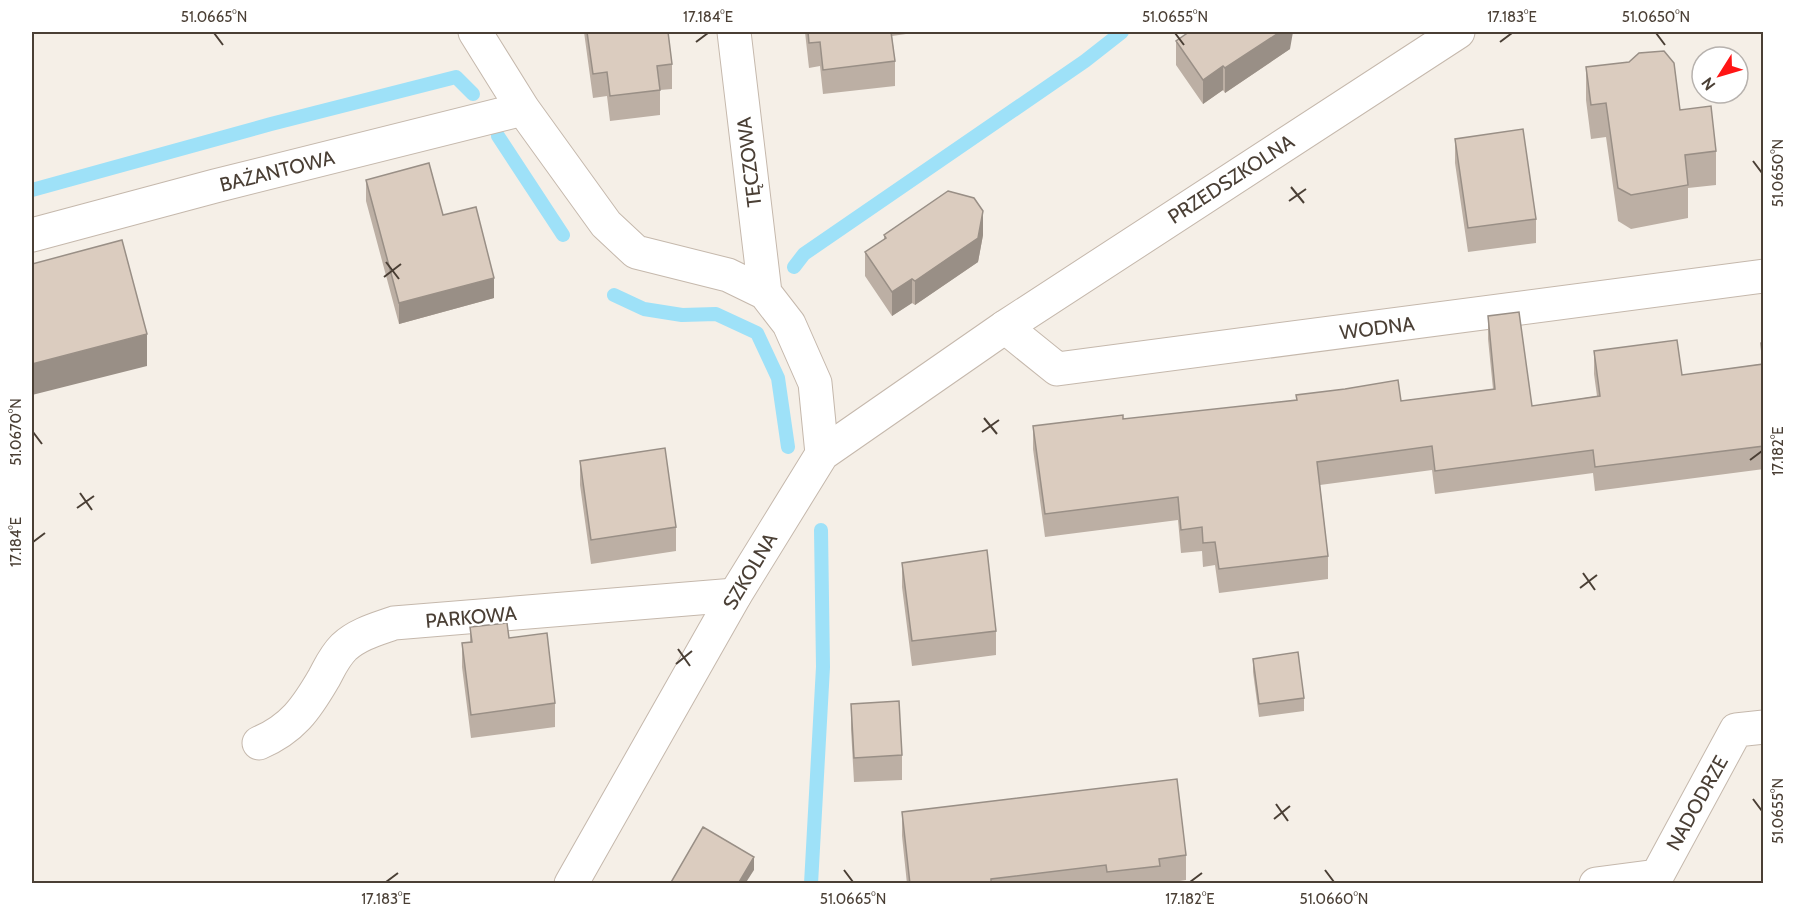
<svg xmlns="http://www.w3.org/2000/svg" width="1795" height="915" font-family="Cabin,sans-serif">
	<rect width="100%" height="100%" fill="#f5efe7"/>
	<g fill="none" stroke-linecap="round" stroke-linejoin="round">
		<!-- stream -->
		<path stroke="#9ee1f8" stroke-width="14" d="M 498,136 L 563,235
			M 32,190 L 271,124 L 456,77 L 473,94
			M 794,267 L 804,254 L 1085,61 L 1122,32
			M 614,295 L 644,309 L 682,315 L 716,314 L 757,333 L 778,378 L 788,447
			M 811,884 L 823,667 L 821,530"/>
		<!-- minor casing -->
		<g stroke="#c5b8ac" stroke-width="35">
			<path id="minor" d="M 475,32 L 523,109 L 606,224 L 636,252 L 728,275 L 765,293 L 789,324 L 815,383 L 822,454
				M 734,32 L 765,293
				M 32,235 L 215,186 L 523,109
				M 1005,327 L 1057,369 L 1764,276
				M 259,743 C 292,729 306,709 324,678 C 330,667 334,657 344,647 C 358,634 377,629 394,623 L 735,595
				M 1596,884 L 1657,876 L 1736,730 L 1764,727"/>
		</g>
		<!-- tertiary casing -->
		<g stroke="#c5b8ac" stroke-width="35">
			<path id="tertiary" d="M 571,884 L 735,595 L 822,454 L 1005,327 L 1458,32"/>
		</g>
		<!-- minor -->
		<use href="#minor" stroke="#fff" stroke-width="33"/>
		<!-- tertiary -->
		<use href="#tertiary" stroke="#fff" stroke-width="33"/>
	</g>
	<!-- wall -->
	<path fill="#bcafa4" d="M 584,32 L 668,32 L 672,64 L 672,89 L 660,90 L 660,115 L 610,121 L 607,96 L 593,98 Z
		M 805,32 L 920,32 L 892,36 L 895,61 L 895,86 L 823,94 L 820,66 L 809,68 Z
		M 1176,41 L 1290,49 L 1225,93 L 1223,90 L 1203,104 L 1176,65 Z
		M 1586,67 L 1680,110 L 1716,151 L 1716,185 L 1688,188 L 1688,218 L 1631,229 L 1618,221 L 1606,137 L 1591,139 L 1586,100 Z
		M 1455,139 L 1536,219 L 1536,243 L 1468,252 L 1455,163 Z
		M 366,180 L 443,215 L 494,298 L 399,324 L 366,201 Z
		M 884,235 L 983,235 L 978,262 L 915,305 L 912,303 L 892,316 L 865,276 L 865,252 L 884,240 Z
		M 1488,316 L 1532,406 L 1597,396 L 1594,374 L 1594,351 L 1682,375 L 1761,364 L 1761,343 L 1764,342 L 1764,469 L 1595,491 L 1593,473 L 1435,494 L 1432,470 L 1320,485 L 1328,556 L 1328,579 L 1219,593 L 1215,565 L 1203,567 L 1202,551 L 1181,553 L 1178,520 L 1045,537 L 1033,449 L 1033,426 L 1401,401 L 1493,389 L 1488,339 Z
		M 580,461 L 676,527 L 676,551 L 591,564 L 580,485 Z
		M 902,563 L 996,631 L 996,655 L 912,666 L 902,587 Z
		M 470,627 L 509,638 L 555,703 L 555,727 L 471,738 L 462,667 L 462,643 L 470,642 Z
		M 1253,659 L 1304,698 L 1304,711 L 1259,717 L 1253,672 Z
		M 851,704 L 902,755 L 902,780 L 854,782 L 851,729 Z
		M 902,812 L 1186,855 L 1186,880 L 1160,884 L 907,884 L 902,836 Z"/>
	<!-- shaded-wall -->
	<path fill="#998f86" d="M 1280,32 L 1293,32 L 1290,49 L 1225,93 L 1225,68 Z
		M 1223,66 L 1223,90 L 1203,104 L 1203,80 Z
		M 983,211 L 983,235 L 978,262 L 915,305 L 915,281 Z
		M 494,278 L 494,298 L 399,324 L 399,303 Z
		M 912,279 L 912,303 L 892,316 L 892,292 Z
		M 147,334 L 147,366 L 32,395 L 32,364 Z
		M 754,857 L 754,870 L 745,884 L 738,884 Z"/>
	<!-- building -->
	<path fill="#dbccbf" stroke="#998f86" stroke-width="1.5" d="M 587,32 L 668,32 L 672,64 L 657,66 L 660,90 L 610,96 L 607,72 L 593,74 Z
		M 808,32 L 891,32 L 895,61 L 823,70 L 820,42 L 809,43 Z
		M 1189,32 L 1280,32 L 1225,68 L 1223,66 L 1203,80 L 1176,41 Z
		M 1664,51 L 1674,63 L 1680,110 L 1711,106 L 1716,151 L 1685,155 L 1688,185 L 1631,195 L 1618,188 L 1606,103 L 1591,105 L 1586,67 L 1629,62 L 1639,53 Z
		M 1523,129 L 1536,219 L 1468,228 L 1455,139 Z
		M 429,163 L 443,215 L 476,207 L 494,278 L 399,303 L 366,180 Z
		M 948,191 L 974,198 L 983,211 L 978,238 L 915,281 L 912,279 L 892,292 L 865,252 L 886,238 L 884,235 Z
		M 122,240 L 147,334 L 32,364 L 32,264 Z
		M 1519,312 L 1532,406 L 1600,396 L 1594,351 L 1677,340 L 1682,375 L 1763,364 L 1761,343 L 1764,342 L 1764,446 L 1595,467 L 1593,450 L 1435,471 L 1432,446 L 1317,462 L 1328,556 L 1219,569 L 1215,542 L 1203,543 L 1202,527 L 1181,530 L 1178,497 L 1045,514 L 1033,426 L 1123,415 L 1123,419 L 1297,400 L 1296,395 L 1345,389 L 1398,380 L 1401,401 L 1495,389 L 1488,316 Z
		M 665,448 L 676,527 L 591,540 L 580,461 Z
		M 987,550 L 996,631 L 912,641 L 902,563 Z
		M 507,623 L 509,638 L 547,633 L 555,703 L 471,715 L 462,643 L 472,642 L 470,627 Z
		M 1298,652 L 1304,698 L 1259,704 L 1253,659 Z
		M 899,701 L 902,755 L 854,758 L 851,704 Z
		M 1177,779 L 1186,855 L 1159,859 L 1160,866 L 1107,872 L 1106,865 L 991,879 L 991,884 L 910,884 L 902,812 Z
		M 703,827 L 754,857 L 738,884 L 670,884 Z"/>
	<!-- ticks -->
	<path fill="none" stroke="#4a3f35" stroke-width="2" d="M 214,33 L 223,45M 1175,33 L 1184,45M 1656,33 L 1665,45M 696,42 L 708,33M 1500,42 L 1512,33M 1753,161 L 1762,173M 1291,187 L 1304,203M 1289,201 L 1306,189M 386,262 L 399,279M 384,277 L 401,264M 984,418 L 997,434M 33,432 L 42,444M 982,432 L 999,420M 1750,460 L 1762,451M 80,493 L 92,510M 77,508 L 94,496M 33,542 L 45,533M 1583,573 L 1595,590M 1580,588 L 1597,575M 678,649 L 690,666M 676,664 L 692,651M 1753,799 L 1762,811M 1276,804 L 1288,821M 1274,819 L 1290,806M 844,870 L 853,882M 1325,870 L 1334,882M 386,882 L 398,873M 1190,882 L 1202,873"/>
	<g text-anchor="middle" stroke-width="4.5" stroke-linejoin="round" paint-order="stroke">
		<!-- street labels -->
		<g font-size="20" fill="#4a3f35" stroke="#fff">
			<text transform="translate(749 162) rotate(-97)" y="7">TĘCZOWA</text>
			<text transform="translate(277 171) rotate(-14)" y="7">BAŻANTOWA</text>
			<text transform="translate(1231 179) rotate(-33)" y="7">PRZEDSZKOLNA</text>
			<text transform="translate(1377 328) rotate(-7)" y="7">WODNA</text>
			<text transform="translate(750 571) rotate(-59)" y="7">SZKOLNA</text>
			<text transform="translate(471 617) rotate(-5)" y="7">PARKOWA</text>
			<text transform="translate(1697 803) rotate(-61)" y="7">NADODRZE</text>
		</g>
	</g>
	<!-- border -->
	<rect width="1795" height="915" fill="none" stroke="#ffffff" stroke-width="66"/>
	<!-- north arrow -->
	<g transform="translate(1720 75) rotate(233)"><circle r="28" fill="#ffffff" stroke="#b7b2ae" stroke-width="1.5"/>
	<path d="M0-4.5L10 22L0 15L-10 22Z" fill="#ff1515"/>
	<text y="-9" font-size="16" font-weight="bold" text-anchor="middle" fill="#4a3f35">N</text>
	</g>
	<rect x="33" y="33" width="1729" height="849" fill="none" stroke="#4a3f35" stroke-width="2"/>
	<g font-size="15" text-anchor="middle" fill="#4a3f35">
		<text x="214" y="22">51.0665°N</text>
		<text x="708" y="22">17.184°E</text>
		<text x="1175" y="22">51.0655°N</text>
		<text x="1512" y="22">17.183°E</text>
		<text x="1656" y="22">51.0650°N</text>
		<text transform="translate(1778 173) rotate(-90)" y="5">51.0650°N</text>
		<text transform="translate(16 432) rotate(-90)" y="5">51.0670°N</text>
		<text transform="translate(1778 451) rotate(-90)" y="5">17.182°E</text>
		<text transform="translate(16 542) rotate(-90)" y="5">17.184°E</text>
		<text transform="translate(1778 811) rotate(-90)" y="5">51.0655°N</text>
		<text x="386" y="904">17.183°E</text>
		<text x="853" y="904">51.0665°N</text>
		<text x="1190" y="904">17.182°E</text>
		<text x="1334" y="904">51.0660°N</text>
	</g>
</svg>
